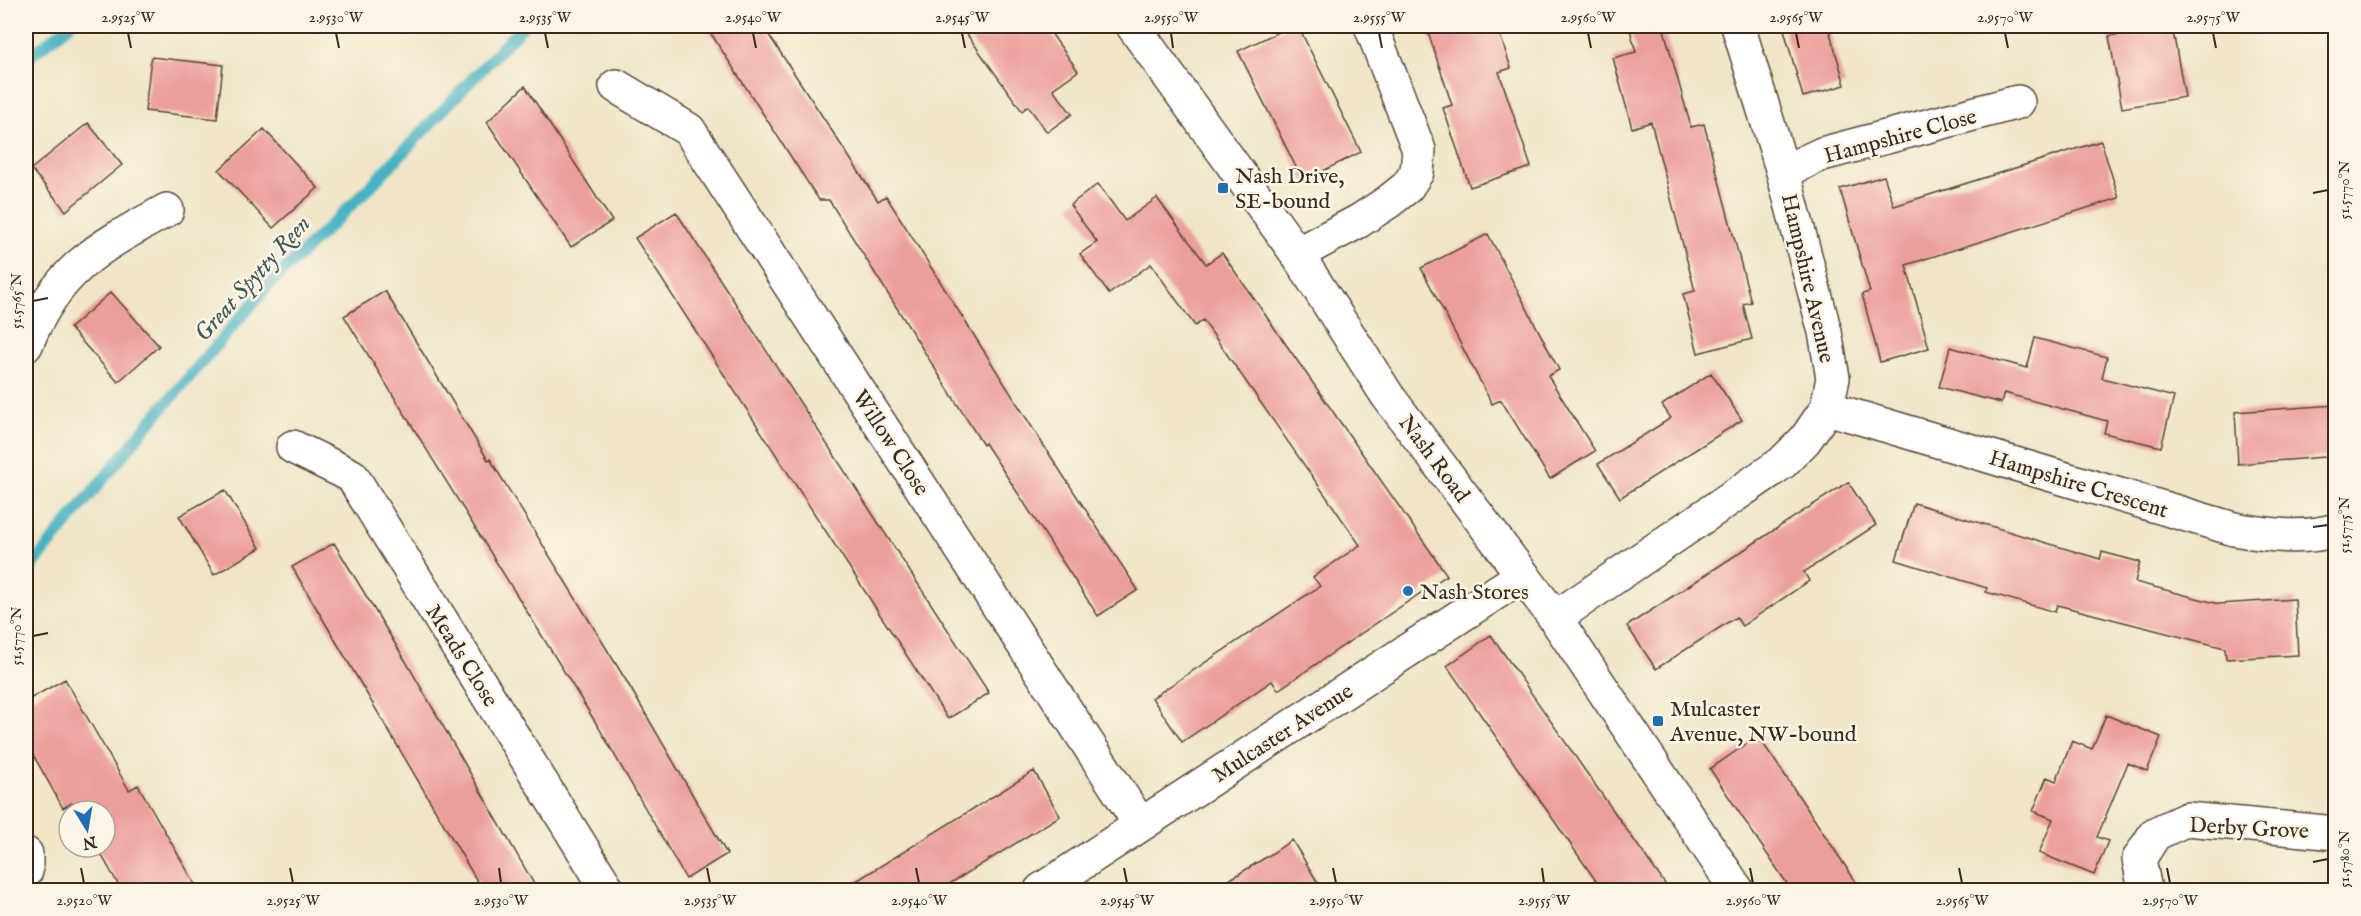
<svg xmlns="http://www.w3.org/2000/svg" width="2361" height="916" font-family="'IM FELL English',serif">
	<rect width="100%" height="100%" fill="#fcf5e5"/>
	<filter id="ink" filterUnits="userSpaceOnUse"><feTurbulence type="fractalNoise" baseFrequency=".0167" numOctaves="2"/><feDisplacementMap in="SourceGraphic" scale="12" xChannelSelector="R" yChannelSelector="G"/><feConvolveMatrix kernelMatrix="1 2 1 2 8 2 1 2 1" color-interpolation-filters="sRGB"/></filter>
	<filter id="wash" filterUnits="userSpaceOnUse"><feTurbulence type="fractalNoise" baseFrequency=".008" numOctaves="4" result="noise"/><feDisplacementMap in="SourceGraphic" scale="24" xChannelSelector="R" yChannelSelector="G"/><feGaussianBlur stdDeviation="1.35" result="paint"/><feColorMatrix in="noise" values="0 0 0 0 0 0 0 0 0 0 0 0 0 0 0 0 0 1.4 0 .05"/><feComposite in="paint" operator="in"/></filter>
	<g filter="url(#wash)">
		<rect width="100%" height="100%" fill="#f0e5c7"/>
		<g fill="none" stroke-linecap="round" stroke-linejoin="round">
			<!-- stream -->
			<path stroke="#46b2c3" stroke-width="12" d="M 26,59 L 69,26
				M 26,573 L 151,421 L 269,285 L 366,191 L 523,26"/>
		</g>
		<g id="blocks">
			<!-- building -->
			<path fill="#ec9e9c" d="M 706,26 L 763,26 L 878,201 L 886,196 L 1042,443 L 1138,590 L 1098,616 L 985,443 L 983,445 L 829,200 L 819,200 Z
				M 961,26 L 1046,26 L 1078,71 L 1053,89 L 1072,114 L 1047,132 L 1028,106 L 1022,111 Z
				M 1291,26 L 1298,26 L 1361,152 L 1303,181 L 1238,51 Z
				M 1426,26 L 1497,26 L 1511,68 L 1499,72 L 1531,167 L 1470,187 L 1443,108 L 1452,105 Z
				M 1629,26 L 1663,26 L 1691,127 L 1704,124 L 1751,302 L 1743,304 L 1752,339 L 1698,353 L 1683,294 L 1695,291 L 1651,122 L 1632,128 L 1613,58 L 1636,52 Z
				M 1783,26 L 1828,26 L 1845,85 L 1803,97 Z
				M 2172,26 L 2185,97 L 2122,108 L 2109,36 Z
				M 151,57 L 223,65 L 217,119 L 145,111 Z
				M 525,86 L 612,221 L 571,247 L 487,122 Z
				M 88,123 L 122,165 L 66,211 L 31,169 Z
				M 264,129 L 318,188 L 273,228 L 219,170 Z
				M 2101,141 L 2119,198 L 1906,265 L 1929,348 L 1880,362 L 1862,294 L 1870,292 L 1840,189 L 1884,176 L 1894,206 Z
				M 1098,184 L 1125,221 L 1157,198 L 1206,264 L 1222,253 L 1447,575 L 1278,690 L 1272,681 L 1182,742 L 1152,698 L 1320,586 L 1313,577 L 1360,545 L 1203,320 L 1195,326 L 1151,264 L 1109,294 L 1080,254 L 1097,242 L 1070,205 Z
				M 676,212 L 989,693 L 948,719 L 635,238 Z
				M 1488,234 L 1559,370 L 1548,376 L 1595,451 L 1550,479 L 1501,400 L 1492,404 L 1421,268 Z
				M 385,291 L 488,460 L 490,459 L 627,682 L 727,854 L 686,879 L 599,728 L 344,316 Z
				M 111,292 L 159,346 L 118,382 L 70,328 Z
				M 2035,338 L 2107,357 L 2102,378 L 2174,397 L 2161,447 L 2104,433 L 2107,421 L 2004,393 L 2001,403 L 1939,387 L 1950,347 L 2027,368 Z
				M 1711,373 L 1742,420 L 1620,498 L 1598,464 L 1671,418 L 1662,405 Z
				M 2336,405 L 2336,456 L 2238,464 L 2235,412 Z
				M 1848,482 L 1876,525 L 1804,572 L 1809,581 L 1742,626 L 1736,617 L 1656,669 L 1627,626 Z
				M 225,490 L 260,548 L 214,575 L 179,516 Z
				M 1914,503 L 2100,559 L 2102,552 L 2140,562 L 2135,582 L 2219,604 L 2295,599 L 2298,655 L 2226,659 L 2225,648 L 2057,605 L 2055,612 L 1986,592 L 1987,588 L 1896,560 Z
				M 334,543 L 405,660 L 538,891 L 483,891 L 311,599 L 292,567 Z
				M 1491,635 L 1586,772 L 1670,891 L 1603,891 L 1516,766 L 1447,666 Z
				M 65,679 L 129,790 L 138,785 L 199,891 L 122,891 L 97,847 L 105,847 L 105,811 L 76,811 L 72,803 L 63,808 L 26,742 L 26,701 Z
				M 2106,715 L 2161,737 L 2147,771 L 2128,763 L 2097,837 L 2108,841 L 2094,875 L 2039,853 L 2053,819 L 2033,811 L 2047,777 L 2056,781 L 2072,741 L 2092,749 Z
				M 1758,736 L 1780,768 L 1862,891 L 1792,891 L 1710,769 Z
				M 1034,771 L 1060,816 L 938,891 L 840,891 Z
				M 1292,840 L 1323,891 L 1211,891 L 1268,856 Z"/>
		</g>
	</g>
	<g filter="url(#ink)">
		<use href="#blocks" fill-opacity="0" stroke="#564637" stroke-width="1.5"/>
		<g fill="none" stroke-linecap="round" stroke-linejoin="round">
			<!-- minor casing -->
			<g stroke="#564637" stroke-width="36">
				<path id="minor" d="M 616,86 L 689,130 L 1140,824
					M 1783,172 L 1822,154 L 2018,102
					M 1297,254 L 1359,221 L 1388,202 L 1407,187 L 1417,172 L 1419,150 L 1371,26
					M 26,345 C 56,269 99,247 167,210
					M 1827,408 L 2234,529 C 2267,535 2303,540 2336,530
					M 293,447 L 352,476 L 608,890
					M 1555,618 L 1782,463 L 1805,440 L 1827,408 L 1833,378 L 1825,332 L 1783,172 L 1738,26
					M 26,854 L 26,871
					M 1041,890 L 1523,575
					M 2145,890 L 2139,859 L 2155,834 L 2187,819 L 2336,833"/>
			</g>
			<!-- tertiary casing -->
			<g stroke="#564637" stroke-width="36">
				<path id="tertiary" d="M 1133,26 L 1297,254 L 1387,395 L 1555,618 L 1737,890"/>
			</g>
			<!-- minor -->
			<use href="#minor" stroke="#fff" stroke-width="33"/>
			<!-- tertiary -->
			<use href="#tertiary" stroke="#fff" stroke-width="33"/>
		</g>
	</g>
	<!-- ticks -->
	<path fill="none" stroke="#3b2a1e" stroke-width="2" d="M 128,33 L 131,48M 336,33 L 339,48M 545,33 L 548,48M 753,33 L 756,48M 962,33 L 965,48M 1171,33 L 1173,48M 1379,33 L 1382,48M 1588,33 L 1591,48M 1796,33 L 1799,48M 2005,33 L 2008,48M 2213,33 L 2216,48M 2313,193 L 2328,190M 33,301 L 48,298M 2313,527 L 2328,525M 33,636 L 48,633M 2313,862 L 2328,859M 81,868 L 84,883M 290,868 L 293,883M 499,868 L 501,883M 707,868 L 710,883M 916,868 L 919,883M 1124,868 L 1127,883M 1333,868 L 1336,883M 1542,868 L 1544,883M 1750,868 L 1753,883M 1959,868 L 1962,883M 2167,868 L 2170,883"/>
	<!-- markers -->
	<g fill="#1f6fb2" stroke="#fcf5e5" stroke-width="2">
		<rect x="1217" y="182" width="12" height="12" rx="3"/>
		<circle cx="1408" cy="591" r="6"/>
		<rect x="1652" y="715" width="12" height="12" rx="3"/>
	</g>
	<g text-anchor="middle" stroke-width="5" stroke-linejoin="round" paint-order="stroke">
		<!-- street labels -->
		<g font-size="22" fill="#3b2a1e" stroke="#fcf5e5">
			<text transform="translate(1900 135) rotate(-15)" y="8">Hampshire Close</text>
			<text transform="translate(1809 278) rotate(77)" y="8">Hampshire Avenue</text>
			<text transform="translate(892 442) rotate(57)" y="8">Willow Close</text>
			<text transform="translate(1435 458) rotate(53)" y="8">Nash Road</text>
			<text transform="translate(2079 483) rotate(17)" y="8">Hampshire Crescent</text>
			<text transform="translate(463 655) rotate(58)" y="8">Meads Close</text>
			<text transform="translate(1282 732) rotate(-33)" y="8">Mulcaster Avenue</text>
			<text transform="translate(2249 827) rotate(3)" y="8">Derby Grove</text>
		</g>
		<!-- poi labels -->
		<g font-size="22" fill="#3b2a1e" stroke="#fcf5e5" text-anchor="start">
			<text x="1235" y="183">Nash Drive,<tspan x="1235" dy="25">SE-bound</tspan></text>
			<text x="1420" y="599">Nash Stores</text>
			<text x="1670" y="716">Mulcaster<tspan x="1670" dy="25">Avenue, NW-bound</tspan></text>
		</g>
		<!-- water labels -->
		<g font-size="24" font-style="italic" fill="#3f5a58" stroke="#fcf5e5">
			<text transform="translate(252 278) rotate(-48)" y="8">Great Spytty Reen</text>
		</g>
	</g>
	<!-- margin -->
	<rect width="2361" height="916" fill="none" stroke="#fcf5e5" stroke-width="66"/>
	<!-- north arrow -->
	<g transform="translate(87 829) rotate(169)"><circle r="28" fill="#fcf5e5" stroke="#afa495" stroke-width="1.5"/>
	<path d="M0-4.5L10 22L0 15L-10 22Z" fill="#1f6fb2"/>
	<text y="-9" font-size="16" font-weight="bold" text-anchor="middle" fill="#3b2a1e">N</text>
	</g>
	<rect x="33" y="33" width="2295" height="850" fill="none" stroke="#3b2a1e" stroke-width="2"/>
	<g font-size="15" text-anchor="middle" fill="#3b2a1e">
		<text x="128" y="22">2.9525°W</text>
		<text x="336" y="22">2.9530°W</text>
		<text x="545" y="22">2.9535°W</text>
		<text x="753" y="22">2.9540°W</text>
		<text x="962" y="22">2.9545°W</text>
		<text x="1171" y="22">2.9550°W</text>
		<text x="1379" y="22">2.9555°W</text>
		<text x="1588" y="22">2.9560°W</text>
		<text x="1796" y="22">2.9565°W</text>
		<text x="2005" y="22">2.9570°W</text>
		<text x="2213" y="22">2.9575°W</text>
		<text transform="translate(2344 190) rotate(-90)" y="5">51.5770°N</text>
		<text transform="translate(16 301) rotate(-90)" y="5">51.5765°N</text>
		<text transform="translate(2344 525) rotate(-90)" y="5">51.5775°N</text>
		<text transform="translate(16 636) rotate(-90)" y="5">51.5770°N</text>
		<text transform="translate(2344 859) rotate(-90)" y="5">51.5780°N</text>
		<text x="84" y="905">2.9520°W</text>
		<text x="293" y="905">2.9525°W</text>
		<text x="501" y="905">2.9530°W</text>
		<text x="710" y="905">2.9535°W</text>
		<text x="919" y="905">2.9540°W</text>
		<text x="1127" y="905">2.9545°W</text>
		<text x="1336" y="905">2.9550°W</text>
		<text x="1544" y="905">2.9555°W</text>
		<text x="1753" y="905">2.9560°W</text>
		<text x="1962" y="905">2.9565°W</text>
		<text x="2170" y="905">2.9570°W</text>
	</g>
</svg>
